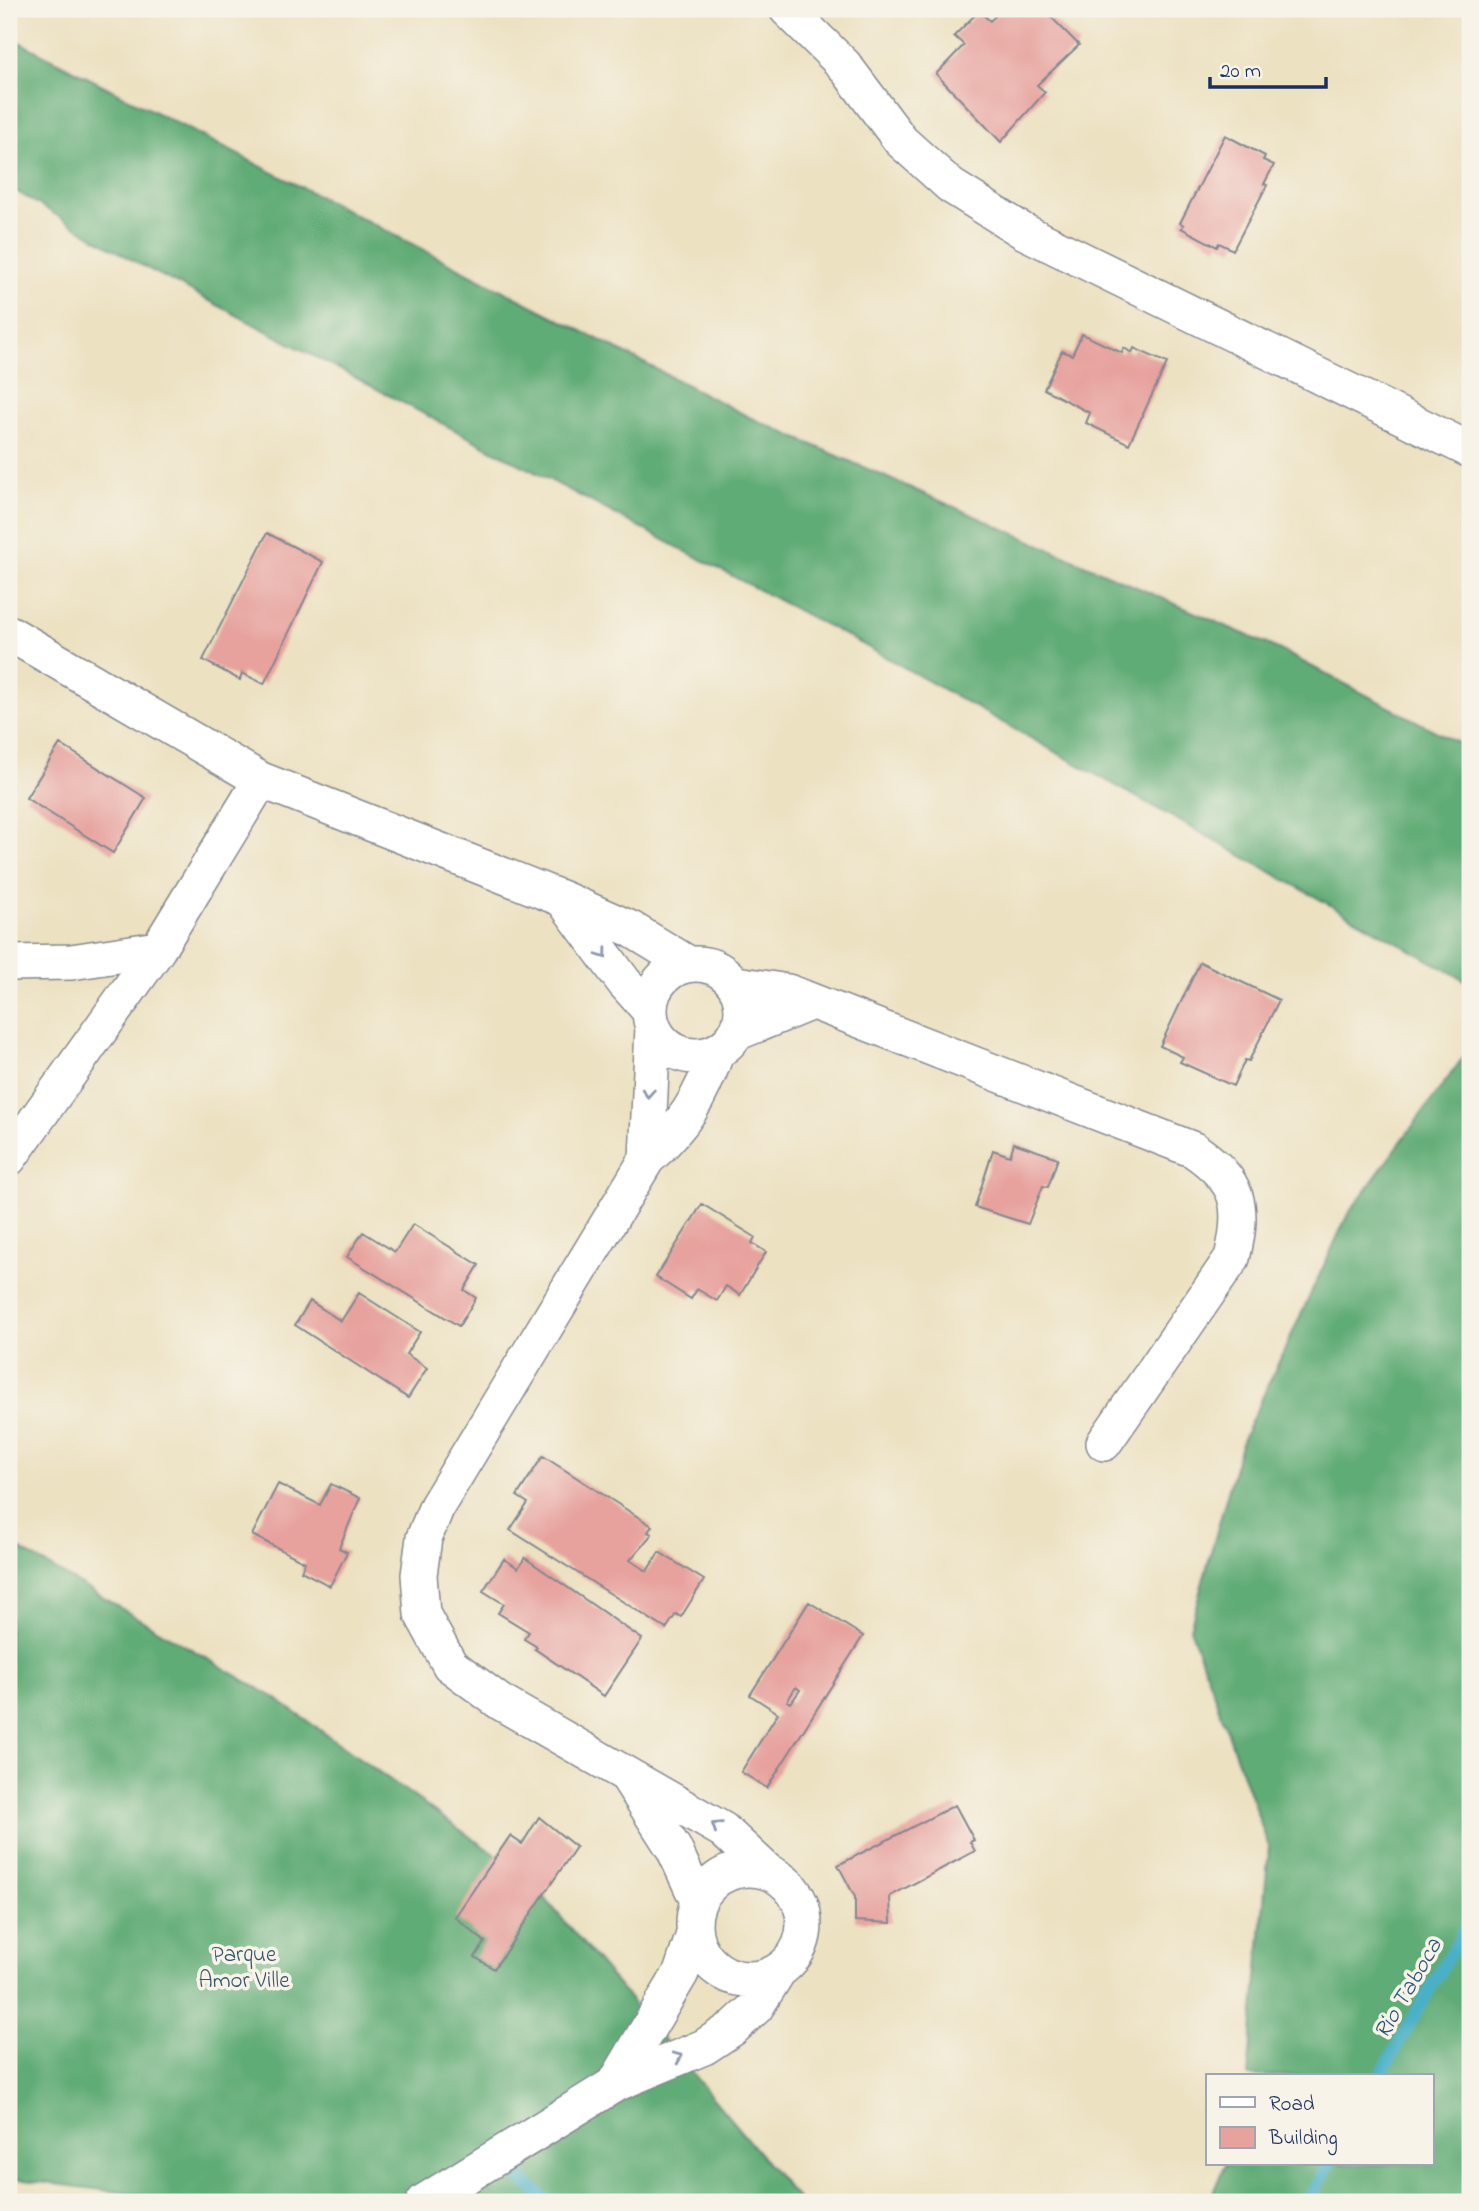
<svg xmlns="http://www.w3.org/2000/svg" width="1479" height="2211" font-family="'Indie Flower',sans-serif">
	<rect width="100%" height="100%" fill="#f7f3e8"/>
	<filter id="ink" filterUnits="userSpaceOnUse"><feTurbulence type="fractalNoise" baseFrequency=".0143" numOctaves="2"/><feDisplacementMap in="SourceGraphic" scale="14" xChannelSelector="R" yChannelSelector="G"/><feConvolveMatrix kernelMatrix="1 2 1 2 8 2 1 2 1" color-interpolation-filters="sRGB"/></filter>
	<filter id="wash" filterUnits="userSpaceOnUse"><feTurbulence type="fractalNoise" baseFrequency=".00686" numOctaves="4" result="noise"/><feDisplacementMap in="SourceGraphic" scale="28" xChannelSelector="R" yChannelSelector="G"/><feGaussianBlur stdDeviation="1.57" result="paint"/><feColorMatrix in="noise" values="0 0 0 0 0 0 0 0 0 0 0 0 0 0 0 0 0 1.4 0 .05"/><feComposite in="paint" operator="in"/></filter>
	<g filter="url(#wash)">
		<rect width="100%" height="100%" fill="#ece1c1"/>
		<!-- forest -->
		<path fill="#60ac76" stroke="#3e6e6a" stroke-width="2" d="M 9,37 L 749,417 L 1278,649 L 1470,749 L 1470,983 L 860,643 L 139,264 L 9,187 Z
			M 1470,1048 L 1470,2202 L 1209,2202 L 1225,2164 L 1432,2164 L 1432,2076 L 1248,2076 L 1269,1847 L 1190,1628 L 1242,1441 L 1348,1214 Z
			M 9,1543 L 275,1698 L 528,1878 L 800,2202 L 151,2202 L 143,2195 L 9,2178 Z"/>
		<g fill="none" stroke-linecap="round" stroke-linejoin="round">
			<!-- stream -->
			<path stroke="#49b0c8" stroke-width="12" d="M 1380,2076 L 1470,1920
				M 521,2179 L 549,2202
				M 1307,2202 L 1330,2164"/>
		</g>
		<g id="blocks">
			<!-- building -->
			<path fill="#e7a29e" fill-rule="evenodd" d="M 1003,9 L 1043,9 L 1079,45 L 1037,85 L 1045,92 L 1001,142 L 936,74 L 964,45 L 954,36 L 979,11 L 990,21 Z
				M 1225,135 L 1265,156 L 1263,160 L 1274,165 L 1264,184 L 1267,185 L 1233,250 L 1219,243 L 1217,247 L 1181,228 L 1184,225 L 1180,223 Z
				M 1082,334 L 1122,353 L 1124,348 L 1132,353 L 1134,348 L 1167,363 L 1129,444 L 1086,423 L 1090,413 L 1044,389 L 1062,351 L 1072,355 Z
				M 267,533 L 323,562 L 264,684 L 242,673 L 240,680 L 203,660 Z
				M 60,744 L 146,798 L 113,853 L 26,798 Z
				M 1200,962 L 1279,1000 L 1249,1061 L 1245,1060 L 1233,1086 L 1180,1062 L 1183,1057 L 1160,1046 Z
				M 1014,1143 L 1058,1158 L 1048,1187 L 1043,1186 L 1028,1224 L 975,1207 L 993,1150 L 1010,1156 Z
				M 702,1204 L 755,1237 L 752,1243 L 766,1252 L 740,1295 L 726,1286 L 717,1301 L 697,1289 L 691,1299 L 656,1277 Z
				M 413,1224 L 479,1265 L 464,1290 L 476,1298 L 459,1326 L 347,1257 L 363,1232 L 395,1252 Z
				M 359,1293 L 420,1332 L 406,1354 L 427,1368 L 408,1398 L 295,1325 L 310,1301 L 341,1321 Z
				M 543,1456 L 652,1526 L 648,1532 L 652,1534 L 630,1560 L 647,1571 L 659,1552 L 704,1580 L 681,1617 L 676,1614 L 666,1629 L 510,1530 L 528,1503 L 517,1496 Z
				M 278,1484 L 320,1505 L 331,1484 L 360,1498 L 339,1548 L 347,1552 L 330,1586 L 301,1571 L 305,1562 L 252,1535 Z
				M 525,1558 L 642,1639 L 604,1696 L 535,1649 L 537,1647 L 524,1639 L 529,1632 L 498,1613 L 504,1604 L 483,1591 L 504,1559 L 518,1568 Z
				M 809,1602 L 863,1636 L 767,1788 L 741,1772 L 778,1713 L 750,1695 ZM 796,1687 L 800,1690 L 791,1703 L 787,1701 Z
				M 955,1805 L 974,1840 L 970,1842 L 975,1851 L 890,1896 L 891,1923 L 855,1921 L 855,1897 L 838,1865 Z
				M 539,1817 L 576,1847 L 494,1969 L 475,1957 L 485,1942 L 455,1917 L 510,1836 L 522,1844 Z"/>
		</g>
	</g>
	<g filter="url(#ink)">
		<use href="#blocks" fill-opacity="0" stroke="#848890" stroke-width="2"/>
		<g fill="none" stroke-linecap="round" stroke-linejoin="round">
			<!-- minor casing -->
			<g stroke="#848890" stroke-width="38">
				<path id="minor" d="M 787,9 L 844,65 L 901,141 L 951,186 L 1023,231 L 1470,450
					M 9,633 L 261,780 L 563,899 L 631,929 L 687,963
					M 565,902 L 624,982 L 650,1011
					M 9,963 L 71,962 L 158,949
					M650 1010a46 46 0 1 1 92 0a46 46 0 1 1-92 0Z
					M 736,984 L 788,992 L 1194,1150 C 1239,1181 1245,1205 1232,1258 L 1104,1443
					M 736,1033 L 812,1002
					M 717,1051 C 700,1100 684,1125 647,1159 L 437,1506 L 424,1538 L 419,1575 L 422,1614 L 450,1665 L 500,1702 L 723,1830 L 767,1871
					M 9,1158 L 158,949 L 261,780
					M 647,1159 L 653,1027
					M 628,1777 L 674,1849 L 698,1901
					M694 1924a55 55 0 1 1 110 0a55 55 0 1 1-110 0Z
					M 615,2084 L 681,1973 L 694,1934
					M 424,2202 L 615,2084 L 704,2047 L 733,2028 L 756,2007 L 779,1970"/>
			</g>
			<!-- minor -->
			<use href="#minor" stroke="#fff" stroke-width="35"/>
		</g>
		<!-- one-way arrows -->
		<defs><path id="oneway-chevron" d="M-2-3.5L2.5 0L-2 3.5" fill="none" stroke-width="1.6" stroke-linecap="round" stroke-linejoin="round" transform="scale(1.75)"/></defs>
		<g stroke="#8d97ae">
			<use href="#oneway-chevron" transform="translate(603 954) rotate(54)"/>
			<use href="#oneway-chevron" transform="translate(648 1093) rotate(94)"/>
			<use href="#oneway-chevron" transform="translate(716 1826) rotate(-147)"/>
			<use href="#oneway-chevron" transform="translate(678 2057) rotate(-23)"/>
		</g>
	</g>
	<g text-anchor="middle" stroke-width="7" stroke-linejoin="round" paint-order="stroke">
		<!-- park labels -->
		<g font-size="23" fill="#325569" stroke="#f7f3e8">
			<text x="244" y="1961">Parque<tspan x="244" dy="26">Amor Ville</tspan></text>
		</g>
		<!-- water labels -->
		<g font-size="24" font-style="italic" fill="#29567e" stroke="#f7f3e8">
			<text transform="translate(1407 1988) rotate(-60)" y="8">Rio Taboca</text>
		</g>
	</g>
	<!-- margin -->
	<rect width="1479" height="2211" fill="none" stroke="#f7f3e8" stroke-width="35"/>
	<!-- legend -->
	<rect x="1206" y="2074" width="228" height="91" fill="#f7f3e8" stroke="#9fa5b1" stroke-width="2"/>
	<rect x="1220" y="2097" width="35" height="10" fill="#ffffff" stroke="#9fa5b1" stroke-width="2"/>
	<text x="1269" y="2110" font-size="21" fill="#1b2f5e">Road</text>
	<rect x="1220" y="2127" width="35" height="21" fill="#e7a29e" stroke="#9fa5b1" stroke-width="2"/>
	<text x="1269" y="2144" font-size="21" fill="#1b2f5e">Building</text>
	<!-- scale -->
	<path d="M1210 77v10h116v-10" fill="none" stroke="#1b2f5e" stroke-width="3.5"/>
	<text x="1220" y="77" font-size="21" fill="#1b2f5e" stroke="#f7f3e8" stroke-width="5" paint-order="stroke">20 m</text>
</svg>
